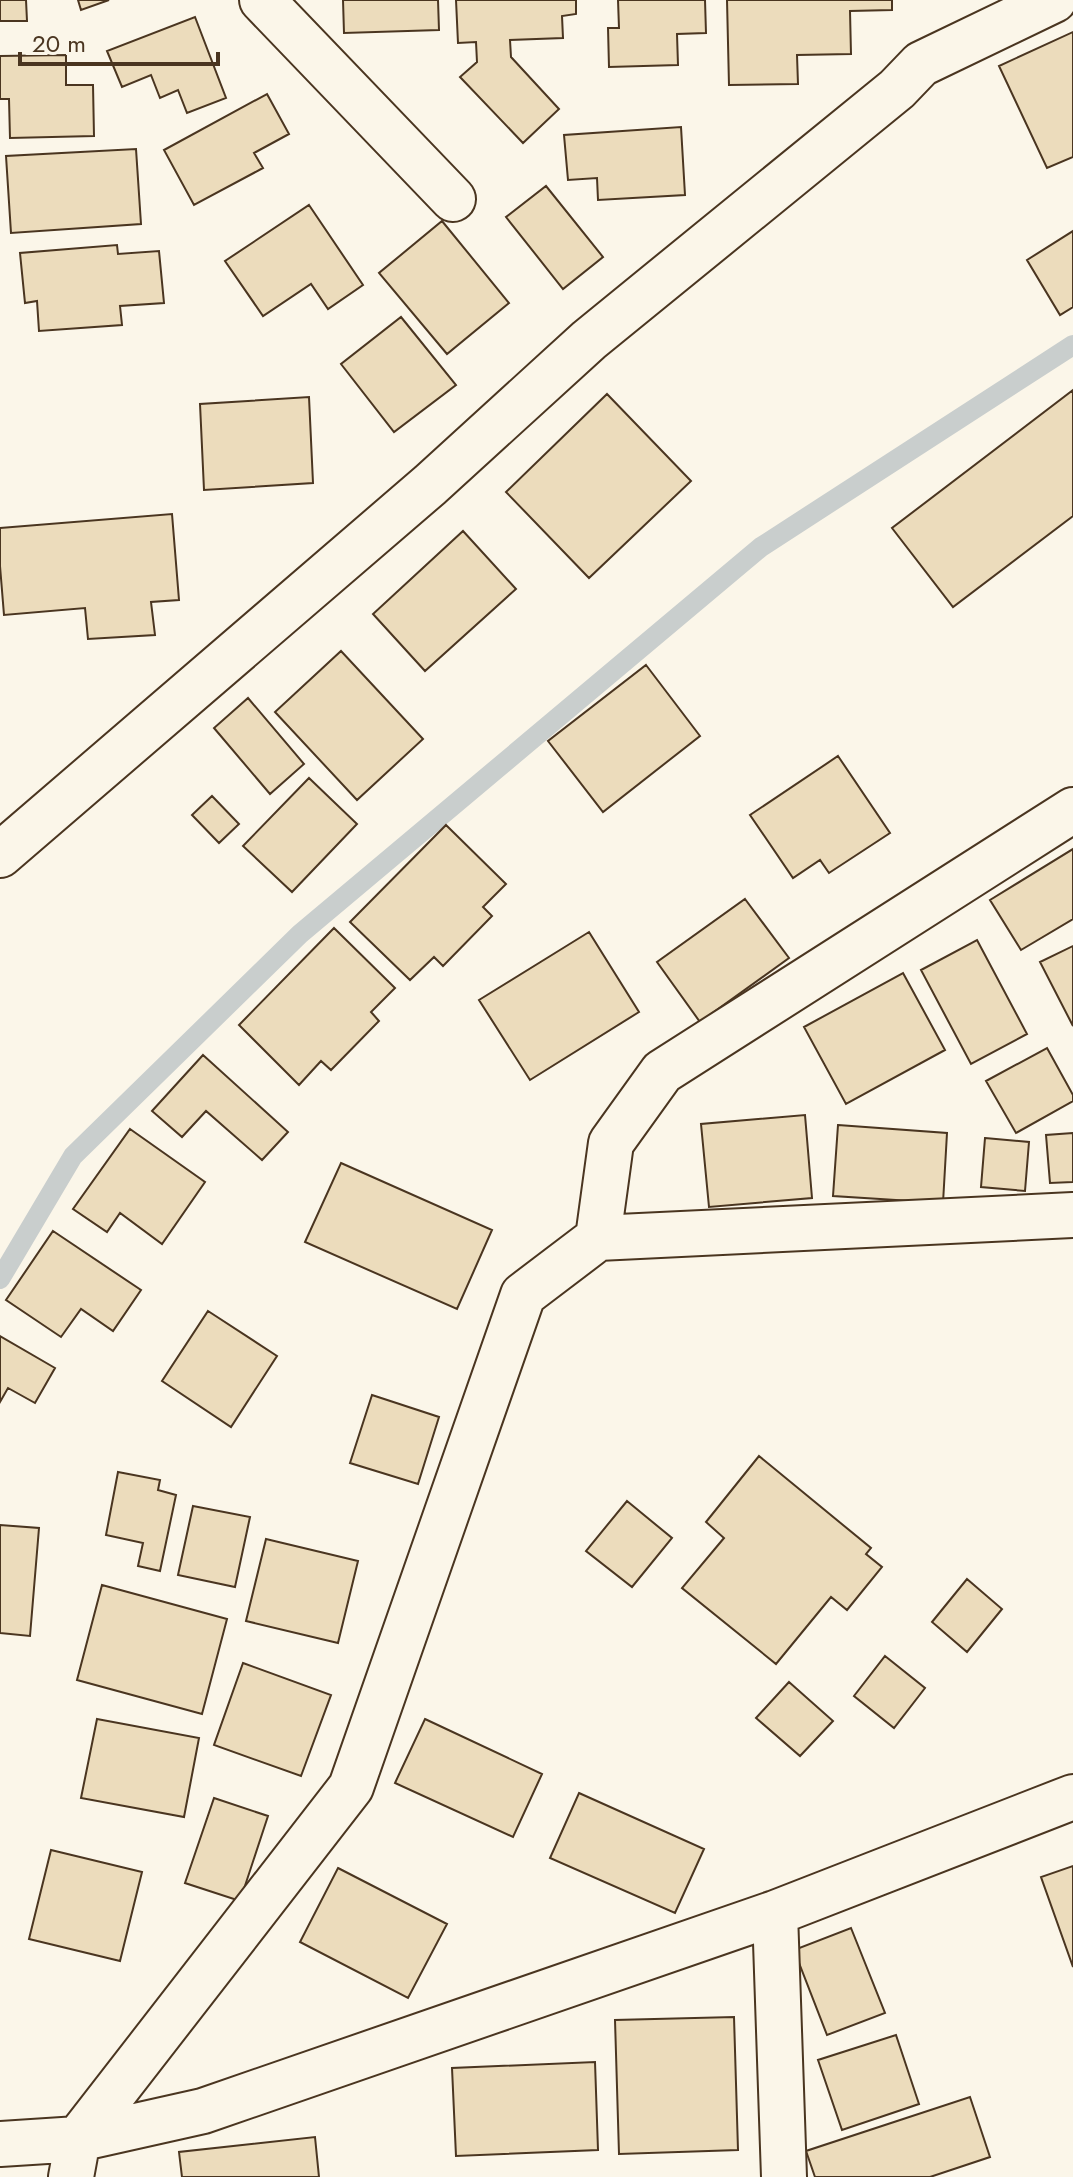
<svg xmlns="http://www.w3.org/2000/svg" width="1073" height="2177" font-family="Jost,sans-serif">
	<rect width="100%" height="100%" fill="#fbf6e9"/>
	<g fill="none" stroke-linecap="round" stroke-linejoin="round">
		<!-- stream -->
		<path stroke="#c9cecd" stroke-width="20" d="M 0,1279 L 73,1156 L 300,934 L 761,547 L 1073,345"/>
	</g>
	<!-- building -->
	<path fill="#ecdcbc" stroke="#4a3520" stroke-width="2" d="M 0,0 L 26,0 L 27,21 L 0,21 Z
		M 78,0 L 109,0 L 81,10 Z
		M 343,0 L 438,0 L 439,30 L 344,33 Z
		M 456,0 L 576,0 L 576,14 L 562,16 L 563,38 L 510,40 L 511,57 L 559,109 L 523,143 L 460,77 L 477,62 L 476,42 L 458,43 Z
		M 618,0 L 705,0 L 706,33 L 677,34 L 678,65 L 609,67 L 608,28 L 619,28 Z
		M 727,0 L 892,0 L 892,10 L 850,11 L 851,54 L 797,55 L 798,84 L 729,85 Z
		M 195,17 L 226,98 L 187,113 L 178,90 L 160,98 L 151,75 L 122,87 L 107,51 Z
		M 1073,32 L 1073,157 L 1047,168 L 999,66 Z
		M 66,55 L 66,85 L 93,85 L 94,136 L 10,138 L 9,99 L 0,99 L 0,56 Z
		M 267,94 L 289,134 L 254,153 L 263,168 L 194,205 L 164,150 Z
		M 681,127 L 685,195 L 598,200 L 597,178 L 568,180 L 564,135 Z
		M 136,149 L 141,224 L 11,233 L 6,156 Z
		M 546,186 L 603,257 L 563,289 L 506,217 Z
		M 309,205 L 363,285 L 328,309 L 311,284 L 263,316 L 225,261 Z
		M 442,221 L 509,303 L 447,354 L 379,273 Z
		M 1073,231 L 1073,307 L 1060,315 L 1027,260 Z
		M 117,245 L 118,254 L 159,251 L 164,303 L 120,306 L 122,325 L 39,331 L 37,301 L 25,303 L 20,253 Z
		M 401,317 L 456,385 L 394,432 L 341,364 Z
		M 1073,390 L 1073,516 L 953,607 L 892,528 Z
		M 607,394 L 691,481 L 589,578 L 506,492 Z
		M 309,397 L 313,483 L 204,490 L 200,404 Z
		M 172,514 L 179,600 L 151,602 L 155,635 L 88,639 L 85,608 L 4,615 L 0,566 L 0,528 Z
		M 463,531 L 516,589 L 425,671 L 373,614 Z
		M 341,651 L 423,739 L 357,800 L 275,712 Z
		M 646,665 L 700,736 L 603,812 L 548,741 Z
		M 248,698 L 304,764 L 270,794 L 214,728 Z
		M 838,756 L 890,833 L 829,873 L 820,860 L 793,878 L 750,815 Z
		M 309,778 L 357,824 L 292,892 L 243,846 Z
		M 212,796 L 239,824 L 219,843 L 192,815 Z
		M 446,825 L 506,884 L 483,907 L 492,916 L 443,966 L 434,957 L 410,980 L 350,922 Z
		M 1073,849 L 1073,919 L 1021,950 L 990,900 Z
		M 745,899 L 789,958 L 700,1022 L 657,962 Z
		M 334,928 L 395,988 L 371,1012 L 379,1021 L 331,1070 L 321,1061 L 299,1085 L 239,1025 Z
		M 589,932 L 639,1012 L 530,1080 L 479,1000 Z
		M 977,940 L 1027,1034 L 971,1064 L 921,970 Z
		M 1073,946 L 1073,1026 L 1040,962 Z
		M 903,973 L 945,1050 L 846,1104 L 804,1027 Z
		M 1047,1048 L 1073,1095 L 1073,1101 L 1016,1133 L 986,1081 Z
		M 203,1055 L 288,1132 L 262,1160 L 206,1111 L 182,1137 L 152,1111 Z
		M 805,1115 L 812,1198 L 709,1207 L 701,1124 Z
		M 838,1125 L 947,1133 L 943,1203 L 833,1196 Z
		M 130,1129 L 205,1182 L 162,1244 L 120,1213 L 107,1232 L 73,1209 Z
		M 1073,1133 L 1073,1182 L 1050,1183 L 1046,1135 Z
		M 985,1138 L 1029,1142 L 1025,1191 L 981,1187 Z
		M 341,1163 L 492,1230 L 457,1309 L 305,1242 Z
		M 53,1231 L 141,1290 L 113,1331 L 81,1309 L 61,1337 L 6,1300 Z
		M 208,1311 L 277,1356 L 231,1427 L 162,1381 Z
		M 0,1336 L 55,1368 L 35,1403 L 8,1388 L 0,1402 Z
		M 372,1395 L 439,1417 L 418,1484 L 350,1463 Z
		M 759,1456 L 871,1548 L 866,1554 L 882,1567 L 847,1610 L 831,1597 L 776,1664 L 682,1588 L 724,1538 L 706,1522 Z
		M 118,1472 L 160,1480 L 158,1490 L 176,1495 L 160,1571 L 138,1566 L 143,1543 L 106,1535 Z
		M 627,1501 L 672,1538 L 632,1587 L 586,1551 Z
		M 193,1506 L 250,1517 L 235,1587 L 178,1575 Z
		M 0,1525 L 39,1528 L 30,1636 L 0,1633 Z
		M 266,1539 L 358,1561 L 338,1643 L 246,1621 Z
		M 967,1579 L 1002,1609 L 967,1652 L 932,1622 Z
		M 102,1585 L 227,1619 L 202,1714 L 77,1680 Z
		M 885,1656 L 925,1688 L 894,1728 L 854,1696 Z
		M 243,1663 L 331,1695 L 301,1776 L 214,1745 Z
		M 789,1682 L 833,1721 L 800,1756 L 756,1718 Z
		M 97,1719 L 199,1738 L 184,1817 L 81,1798 Z
		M 425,1719 L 542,1774 L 513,1837 L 395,1783 Z
		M 579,1793 L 704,1849 L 675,1913 L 550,1858 Z
		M 214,1798 L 268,1816 L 240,1901 L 185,1883 Z
		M 51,1850 L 142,1872 L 120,1961 L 29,1939 Z
		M 1073,1866 L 1073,1967 L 1041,1877 Z
		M 338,1868 L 447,1924 L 408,1998 L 300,1942 Z
		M 851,1928 L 885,2013 L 827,2035 L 794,1950 Z
		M 734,2017 L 738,2150 L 619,2154 L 615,2020 Z
		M 896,2035 L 919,2104 L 842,2130 L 818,2060 Z
		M 595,2062 L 598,2150 L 456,2156 L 452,2068 Z
		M 970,2097 L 990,2157 L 930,2177 L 815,2177 L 806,2151 Z
		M 315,2137 L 319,2177 L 182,2177 L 179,2152 Z"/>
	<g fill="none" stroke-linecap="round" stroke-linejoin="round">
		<!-- minor casing -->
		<g stroke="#4a3520" stroke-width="48">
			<path id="minor" d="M 262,0 L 453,199
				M 0,855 L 430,485 L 589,340 L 897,89 L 921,64 L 1054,0
				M 598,1238 L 1073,1215
				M 775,1913 L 784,2177
				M 0,2144 L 78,2139 L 203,2111 L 775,1913 L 1073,1797
				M 71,2177 L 78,2139 L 351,1787 L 523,1295 L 598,1238 L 611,1143 L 662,1072 L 1073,810"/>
		</g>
		<!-- minor -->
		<use href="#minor" stroke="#fbf6e9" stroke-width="44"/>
	</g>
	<!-- scale -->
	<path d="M20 52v12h198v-12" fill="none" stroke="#4a3520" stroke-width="4"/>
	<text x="32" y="52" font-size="24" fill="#4a3520" stroke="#fbf6e9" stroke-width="6" paint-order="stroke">20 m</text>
</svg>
